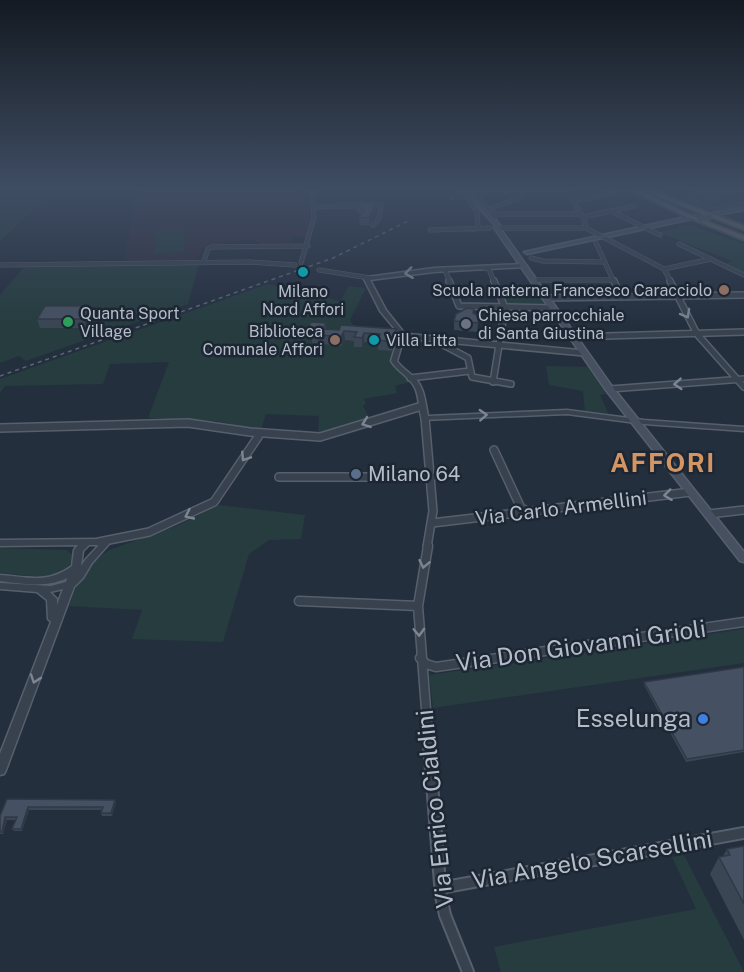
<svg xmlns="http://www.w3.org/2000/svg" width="744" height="972" font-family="'Public Sans',sans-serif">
	<rect width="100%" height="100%" fill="#242f3e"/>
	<!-- medical -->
	<path fill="#32303f" d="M 147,190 L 297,190 L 296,196 L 311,201 L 307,237 L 291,237 L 289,244 L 261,244 L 251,239 L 208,246 L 202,249 L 198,258 L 193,261 L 124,262 L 136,194 Z"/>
	<!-- green -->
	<path fill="#263c3f" d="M 0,199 L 45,200 L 0,241 Z
		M 690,225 L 744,244 L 744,273 L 726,264 L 732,261 L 658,232 Z
		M 185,229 L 184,252 L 154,254 L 156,231 Z
		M 199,264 L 188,304 L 26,361 L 19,356 L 0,363 L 0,295 L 24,267 Z
		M 268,284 L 340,301 L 349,286 L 366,288 L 350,320 L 354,327 L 396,331 L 398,338 L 391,360 L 410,382 L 395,386 L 397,393 L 364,399 L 366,403 L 363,406 L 370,419 L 318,434 L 319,416 L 266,414 L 261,430 L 215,421 L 148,418 L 169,362 L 110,364 L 103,384 L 5,386 L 0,393 L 0,379 Z
		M 538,294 L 545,306 L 507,305 L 502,295 Z
		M 546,366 L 588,367 L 606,394 L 600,395 L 608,413 L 585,411 L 583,391 L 549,385 Z
		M 219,505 L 305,515 L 301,539 L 269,540 L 249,554 L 223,642 L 132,639 L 142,610 L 69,606 L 77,584 L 97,559 L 109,550 L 179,525 Z
		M 0,548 L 67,550 L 73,555 C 70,586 21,574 0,573 Z
		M 744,629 L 744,663 L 433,708 L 429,675 Z
		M 684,855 L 744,972 L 501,972 L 494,947 L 696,909 L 672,857 Z"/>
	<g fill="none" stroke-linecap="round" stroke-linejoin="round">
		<!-- secondary-tunnel -->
		<path stroke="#3a4453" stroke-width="5" stroke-dasharray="5 3" stroke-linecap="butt" d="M 459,190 L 467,196"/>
		<!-- trunk-tunnel -->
		<path stroke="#3a4453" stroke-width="6" stroke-dasharray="6 3" stroke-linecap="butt" d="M 699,214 L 711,219"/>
		<!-- minor-far4 casing -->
		<g stroke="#565f6c" stroke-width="5">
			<path id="minor-far4" d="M 566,190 L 583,217 L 586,228
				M 465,195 L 476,191 L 568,190
				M 465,195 L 477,212 L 478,227 L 475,229
				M 468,195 L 480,199 L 494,218
				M 683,197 L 716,209 L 744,204
				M 683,197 L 717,190
				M 573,201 L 617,192
				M 314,207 L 381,205 L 379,219 L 373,225
				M 489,209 L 521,197 L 520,191
				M 611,211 L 643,227
				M 492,214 L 580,214
				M 583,217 L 634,206
				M 498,228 L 586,228 L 664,269 L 671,282
				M 645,228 L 660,235
				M 430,230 L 490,228
				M 596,243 L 614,282
				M 679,244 L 744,275
				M 531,258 L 543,261 L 605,262
				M 203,263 L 208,249 L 212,247 L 308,246
				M 301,263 L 314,217 L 312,190
				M 0,265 L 250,262 L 295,265
				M 484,268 L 489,269 L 494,282
				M 447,269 L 445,270 L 450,282
				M 664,269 L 711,259
				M 319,270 L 370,278
				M 533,280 L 612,280"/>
		</g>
		<!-- minor-far3 casing -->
		<g stroke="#565f6c" stroke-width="8">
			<path id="minor-far3" d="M 449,281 L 459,306 L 553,308
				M 614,281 L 621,297
				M 670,281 L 697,334 L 744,387
				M 546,298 L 744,295
				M 403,336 L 584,353
				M 572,337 L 744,332
				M 436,341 L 468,358 L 472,377 L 511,384
				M 410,378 L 470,371
				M 493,382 L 505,308 L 494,281
				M 610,389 L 744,379"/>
		</g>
		<!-- minor-far2 casing -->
		<g stroke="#565f6c" stroke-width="10">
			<path id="minor-far2" d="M 425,418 L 433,511 L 427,547
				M 0,428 L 188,423 L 250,432 L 320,437 L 422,406
				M 494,450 L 521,508 L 529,512
				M 279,477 L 432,477
				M 709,514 L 744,510
				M 432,523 L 691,492
				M 99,542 L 149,532 L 214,502 L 258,437"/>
		</g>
		<!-- minor-far1 casing -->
		<g stroke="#565f6c" stroke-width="11">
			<path id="minor-far1" d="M 428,546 L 418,606 L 428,735
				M 299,601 L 418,606
				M 420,658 L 426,664 L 436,667 L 744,622"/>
		</g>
		<!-- minor casing -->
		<g stroke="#565f6c" stroke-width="14">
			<path id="minor" d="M 428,733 L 441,896 L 445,915 L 468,972
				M 440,888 L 744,833"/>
		</g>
		<!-- tertiary casing -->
		<g stroke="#565f6c" stroke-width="3">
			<path id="tertiary" d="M 524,264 L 527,266 L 526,267 L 434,272 L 370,280 L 386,310 L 405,334 L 397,361 C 402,368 409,372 415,378 C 425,389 425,402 428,416 L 567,410 L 644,420 L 744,427 L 744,431 L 644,424 L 567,414 L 422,420 C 418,409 420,396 414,386 C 408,376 397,371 391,361 L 399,334 L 380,311 L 364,279 L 367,277 L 434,268 Z
				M 99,539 L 108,542 L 109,544 L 92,563 L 83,578 L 74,587 L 6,770 L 4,774 L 0,775 L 0,754 L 51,622 L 48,619 L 47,600 L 37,592 L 0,589 L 0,583 L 51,586 L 66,582 L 67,578 C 46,588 23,584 0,581 L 0,575 C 28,577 48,584 72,566 L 74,550 L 78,545 L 0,546 L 0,540 ZM 89,545 L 99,545 L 86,559 L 81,566 L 83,551 ZM 63,589 L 57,605 L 57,599 L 50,592 Z"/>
		</g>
		<!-- secondary casing -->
		<g stroke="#565f6c" stroke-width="3">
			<path id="secondary" d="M 470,195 L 474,195 L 500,225 L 500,228 L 611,385 L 744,552 L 744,562 L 740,561 L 605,389 L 494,228 L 495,226 L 470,197 Z
				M 744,206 L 744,210 L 706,217 L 703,215 Z
				M 695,215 L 697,216 L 697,218 L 527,254 L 524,252 Z"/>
		</g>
		<!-- trunk casing -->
		<g stroke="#434c59" stroke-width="4">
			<path id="trunk" d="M 631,190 L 638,190 L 686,213 L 744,236 L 744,240 L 682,215 Z
				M 653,191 L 744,226 L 744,230 L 651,194 L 651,192 Z"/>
		</g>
		<!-- minor-far4 -->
		<use href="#minor-far4" stroke="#38414e" stroke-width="4"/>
		<!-- minor-far3 -->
		<use href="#minor-far3" stroke="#38414e" stroke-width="5"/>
		<!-- minor-far2 -->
		<use href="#minor-far2" stroke="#38414e" stroke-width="7"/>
		<!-- minor-far1 -->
		<use href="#minor-far1" stroke="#38414e" stroke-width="8"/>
		<!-- minor -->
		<use href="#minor" stroke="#38414e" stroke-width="10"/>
		<!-- tertiary -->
		<use href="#tertiary" fill="#38414e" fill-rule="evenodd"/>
		<!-- secondary -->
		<use href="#secondary" fill="#465061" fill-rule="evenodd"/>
		<!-- trunk -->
		<use href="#trunk" fill="#656462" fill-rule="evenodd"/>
		<!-- rail -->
		<path stroke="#5a6575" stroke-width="1.5" stroke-dasharray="4 4" stroke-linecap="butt" d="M 451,199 L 469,190
			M 0,376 L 333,258 L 408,221"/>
		<!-- secondary-bridge casing -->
		<g stroke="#565f6c" stroke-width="7" stroke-linecap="butt">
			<path id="secondary-bridge" d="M 700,219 L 710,217"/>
		</g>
		<!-- secondary-bridge -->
		<use href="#secondary-bridge" stroke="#465061" stroke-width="5"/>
	</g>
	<!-- wall -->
	<path fill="#3b4654" d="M 700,190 L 744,190 L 744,201 L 716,205 L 698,198 Z
		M 356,202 L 376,202 L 376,209 L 369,226 L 360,225 L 359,217 L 361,215 L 356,210 Z
		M 474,313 L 479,316 L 477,332 L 454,330 L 454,321 Z
		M 93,315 L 86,328 L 40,328 L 37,319 Z
		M 326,323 L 326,329 L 339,330 L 396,329 L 395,338 L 392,351 L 378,350 L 378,343 L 364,342 L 362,347 L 354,347 L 354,341 L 345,340 L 342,346 L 312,343 L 312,337 L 309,337 L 308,328 Z
		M 744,667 L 744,752 L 686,762 L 644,685 L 644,682 Z
		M 7,799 L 116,802 L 112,816 L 102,816 L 101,813 L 102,810 L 29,810 L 22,831 L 14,831 L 12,829 L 16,820 L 7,820 L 3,834 L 0,834 L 0,816 Z
		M 744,846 L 744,940 L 710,874 L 719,857 L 723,856 L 727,849 Z"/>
	<!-- shaded-wall -->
	<path fill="#303945" d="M 744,192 L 744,201 L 716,205 L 719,195 Z
		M 376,202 L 376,209 L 369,226 L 369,218 Z
		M 91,306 L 93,315 L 86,328 L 84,319 Z
		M 396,329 L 395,338 L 392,351 L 392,342 Z
		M 344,331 L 345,340 L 342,346 L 341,337 Z
		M 364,333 L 364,342 L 362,347 L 362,338 Z
		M 115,800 L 116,802 L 112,816 L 111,813 Z
		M 28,807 L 29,810 L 22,831 L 21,829 Z
		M 5,817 L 7,820 L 3,834 L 2,832 Z"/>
	<!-- building -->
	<path fill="#455162" stroke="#303945" stroke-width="1.5" d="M 702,190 L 744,190 L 744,192 L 719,195 Z
		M 356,202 L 376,202 L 369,218 L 359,217 L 364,211 Z
		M 45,306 L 91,306 L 84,319 L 37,319 Z
		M 467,308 L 474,309 L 473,313 L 479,316 L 478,323 L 454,321 L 456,314 Z
		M 311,322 L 326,323 L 323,329 L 339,330 L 341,325 L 396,329 L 392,342 L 378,340 L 380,334 L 364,333 L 362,338 L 354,337 L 357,332 L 344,331 L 341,337 L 312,334 L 315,328 L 308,328 Z
		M 744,667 L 744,750 L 687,759 L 644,682 Z
		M 7,799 L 115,800 L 111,813 L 101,813 L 103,807 L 28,807 L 21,829 L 12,829 L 17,817 L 5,817 L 2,832 L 0,832 L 0,816 Z
		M 744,846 L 744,904 L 719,857 L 730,855 L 727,849 Z"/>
	<!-- one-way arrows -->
	<defs><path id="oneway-chevron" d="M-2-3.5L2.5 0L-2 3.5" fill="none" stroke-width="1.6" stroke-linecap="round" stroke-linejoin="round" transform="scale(1.5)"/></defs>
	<g stroke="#7c8592">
		<use href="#oneway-chevron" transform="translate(409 273) rotate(173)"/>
		<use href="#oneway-chevron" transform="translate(686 314) rotate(61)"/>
		<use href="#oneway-chevron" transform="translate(678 384) rotate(176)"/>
		<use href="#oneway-chevron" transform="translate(483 415) rotate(-3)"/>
		<use href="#oneway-chevron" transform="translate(366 423) rotate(160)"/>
		<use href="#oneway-chevron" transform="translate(245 457) rotate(123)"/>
		<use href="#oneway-chevron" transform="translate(668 495) rotate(173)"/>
		<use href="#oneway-chevron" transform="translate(189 515) rotate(155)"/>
		<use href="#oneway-chevron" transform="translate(424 564) rotate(102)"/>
		<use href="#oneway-chevron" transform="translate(419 632) rotate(88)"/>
		<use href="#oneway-chevron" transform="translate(35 679) rotate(109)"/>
	</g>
	<!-- sky -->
	<linearGradient id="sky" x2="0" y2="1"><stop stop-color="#141a22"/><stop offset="0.58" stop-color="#3f4d63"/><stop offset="1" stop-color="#3f4d63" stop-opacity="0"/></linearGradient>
	<rect width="744" height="326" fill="url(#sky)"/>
	<!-- markers -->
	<g fill="#0f9aa8" stroke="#1d2633" stroke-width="2">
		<circle cx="303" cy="272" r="6"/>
		<circle cx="374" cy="340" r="6"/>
	</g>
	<g fill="#8d6e63" stroke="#1d2633" stroke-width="2">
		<circle cx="724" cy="290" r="6"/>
		<circle cx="335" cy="340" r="6"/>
	</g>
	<circle fill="#2e9e5b" stroke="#1d2633" stroke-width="2" cx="68" cy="322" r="6"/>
	<circle fill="#6b7280" stroke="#1d2633" stroke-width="2" cx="466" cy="324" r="6"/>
	<circle fill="#5c6f8a" stroke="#1d2633" stroke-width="2" cx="356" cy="474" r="6"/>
	<circle fill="#3f7fe0" stroke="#1d2633" stroke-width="2" cx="703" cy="719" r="6"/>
	<g text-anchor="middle" stroke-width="5" stroke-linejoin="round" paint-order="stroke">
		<!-- far-poi labels -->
		<g font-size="16" fill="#b4bcc9" stroke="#1d2633" text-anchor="start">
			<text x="712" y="296" text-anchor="end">Scuola materna Francesco Caracciolo</text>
			<text x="303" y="297" text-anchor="middle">Milano<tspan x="303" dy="18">Nord Affori</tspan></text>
			<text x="80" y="319">Quanta Sport<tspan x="80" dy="18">Village</tspan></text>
			<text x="478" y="321">Chiesa parrocchiale<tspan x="478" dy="18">di Santa Giustina</tspan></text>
			<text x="323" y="337" text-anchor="end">Biblioteca<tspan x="323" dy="18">Comunale Affori</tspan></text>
			<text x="386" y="346">Villa Litta</text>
		</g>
		<!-- poi labels -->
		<g font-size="20" fill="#b4bcc9" stroke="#1d2633" text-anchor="start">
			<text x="368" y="481">Milano 64</text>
		</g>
		<!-- street labels -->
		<g font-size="20" fill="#b4bcc9" stroke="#1d2633">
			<text transform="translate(561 508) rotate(-7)" y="7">Via Carlo Armellini</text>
		</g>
		<!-- near-street labels -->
		<g font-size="24" fill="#b4bcc9" stroke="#1d2633">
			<text transform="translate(581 646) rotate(-8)" y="8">Via Don Giovanni Grioli</text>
			<text transform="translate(435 809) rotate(-96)" y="8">Via Enrico Cialdini</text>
			<text transform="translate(592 860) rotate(-10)" y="8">Via Angelo Scarsellini</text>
		</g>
		<!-- near-poi labels -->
		<g font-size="24" fill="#b4bcc9" stroke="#1d2633" text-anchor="end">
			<text x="691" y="727">Esselunga</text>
		</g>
		<!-- district labels -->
		<g font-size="26" font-weight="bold" letter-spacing="1.5" fill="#d59563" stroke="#1d2633">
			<text x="663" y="472">AFFORI</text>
		</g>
	</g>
</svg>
